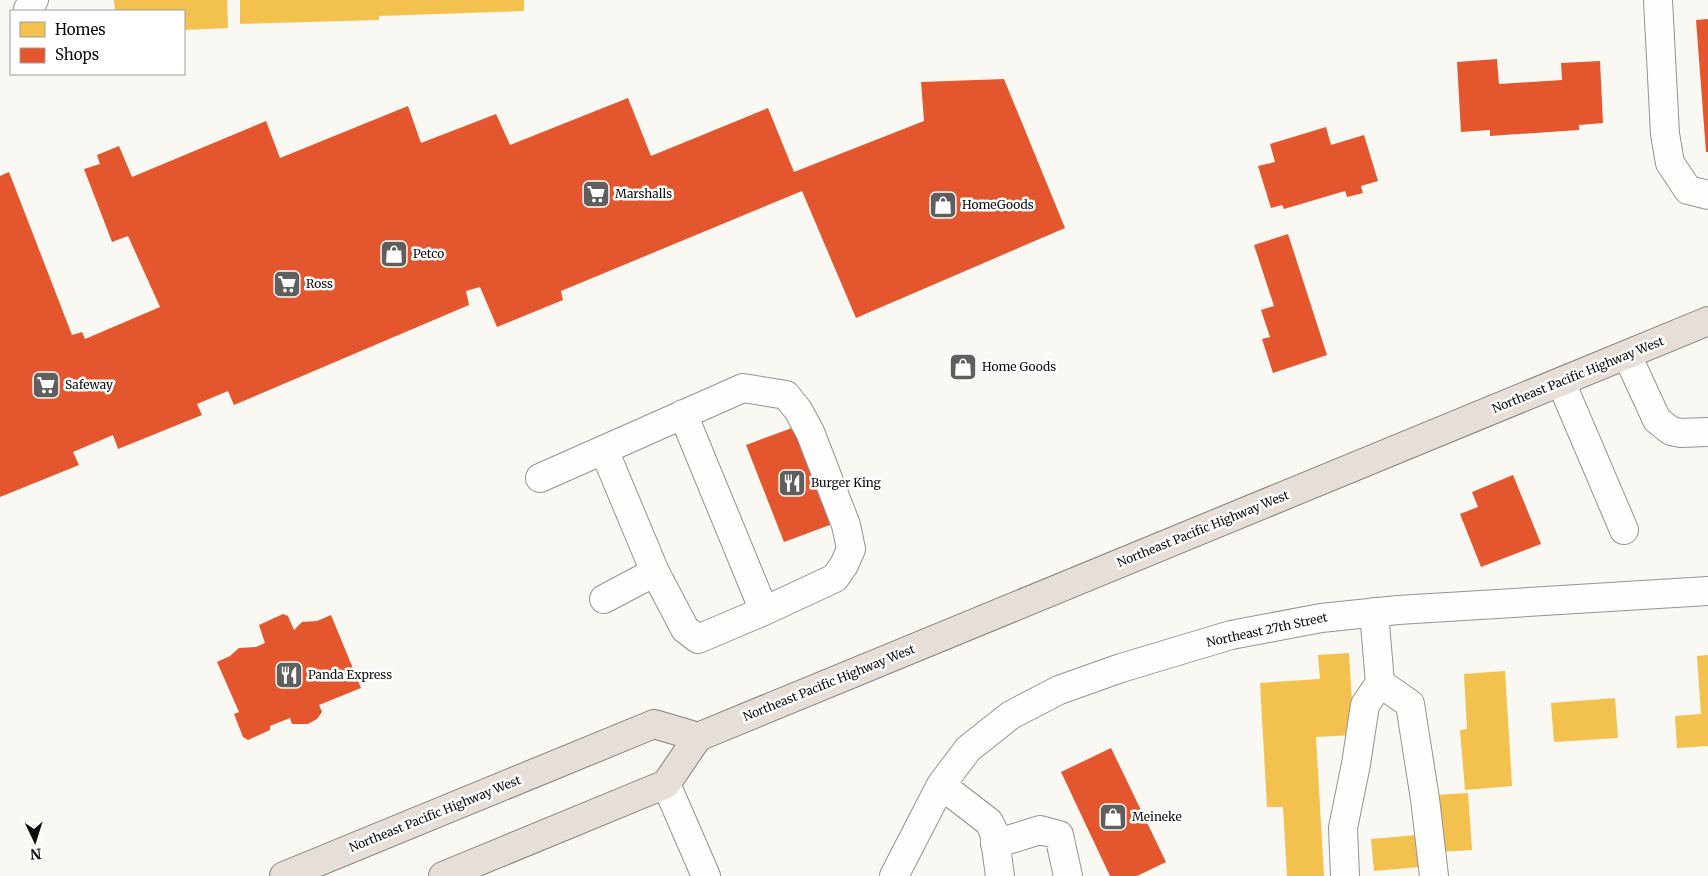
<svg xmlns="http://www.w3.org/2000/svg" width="1708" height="876" font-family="Merriweather,serif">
	<rect width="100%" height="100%" fill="#faf8f2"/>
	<!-- homes -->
	<path fill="#f2c14e" d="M 114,0 L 227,0 L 228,28 L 184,30 L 184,11 L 115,11 Z
		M 240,0 L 524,0 L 524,11 L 379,16 L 379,20 L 240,24 Z
		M 1349,653 L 1354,735 L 1316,737 L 1324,876 L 1287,876 L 1283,807 L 1267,807 L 1260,683 L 1320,679 L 1318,655 Z
		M 1708,655 L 1708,746 L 1677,748 L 1675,716 L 1701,714 L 1697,656 Z
		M 1505,671 L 1512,786 L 1465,790 L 1460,730 L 1467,729 L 1464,674 Z
		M 1615,698 L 1618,738 L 1554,742 L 1551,703 Z
		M 1468,793 L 1472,850 L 1438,852 L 1434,795 Z
		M 1418,835 L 1420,867 L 1374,871 L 1371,839 Z"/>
	<!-- shops -->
	<path fill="#e4572e" d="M 1708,19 L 1708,152 L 1706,152 L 1696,20 Z
		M 1497,59 L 1499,84 L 1562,80 L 1561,63 L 1600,61 L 1603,123 L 1579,125 L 1579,130 L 1490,136 L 1490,130 L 1461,132 L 1457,62 Z
		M 1004,79 L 1065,228 L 856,318 L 802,191 L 561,291 L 563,300 L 497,327 L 480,287 L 466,291 L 469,305 L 234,405 L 228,391 L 197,404 L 202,415 L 118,449 L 113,435 L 73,452 L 79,465 L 0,497 L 0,176 L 9,172 L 72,335 L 82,332 L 85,339 L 160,307 L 128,236 L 112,242 L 84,169 L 100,164 L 97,155 L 119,146 L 132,177 L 266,121 L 280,158 L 408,106 L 421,143 L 496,114 L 510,145 L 628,98 L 651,156 L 768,108 L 794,172 L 924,121 L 921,82 Z
		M 1326,127 L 1331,145 L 1364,135 L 1378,181 L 1361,186 L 1363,193 L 1347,197 L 1345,191 L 1284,209 L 1282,205 L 1271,208 L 1258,166 L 1275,162 L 1270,144 Z
		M 1288,234 L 1327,355 L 1273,373 L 1262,339 L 1270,337 L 1261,310 L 1274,306 L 1254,245 Z
		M 800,425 L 838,522 L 784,542 L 746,445 Z
		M 1513,475 L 1541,544 L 1481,567 L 1460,514 L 1478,507 L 1472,492 Z
		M 283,614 L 288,616 L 294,630 L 302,622 L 317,621 L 331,615 L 361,688 L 319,705 L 322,712 L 317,719 L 308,724 L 292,724 L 290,718 L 270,726 L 270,730 L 248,740 L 243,737 L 234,714 L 239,712 L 217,662 L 230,656 L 239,648 L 256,647 L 265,643 L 259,625 Z
		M 1111,748 L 1166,862 L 1137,876 L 1110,876 L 1061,772 Z"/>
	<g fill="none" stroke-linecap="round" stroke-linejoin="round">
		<!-- minor casing -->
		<g stroke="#949390" stroke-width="30">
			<path id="minor" d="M 1658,0 L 1665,134 L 1670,163 L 1688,190 L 1708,195
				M 28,9 L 34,0
				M 1627,355 L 1657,420 L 1671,431 L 1681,433 L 1708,432
				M 1561,382 L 1624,530
				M 683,414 L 764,611
				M 604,450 L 655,572
				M 540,478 L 743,388 L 786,395 L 798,410 L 810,432 L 846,525 L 851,549 L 844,565 L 835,578 L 764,611 L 698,639 L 685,629 L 655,572 L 604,599
				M 1380,683 L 1410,704 L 1425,799 L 1434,876
				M 666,784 L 706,876
				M 941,785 L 989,822 L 994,832 L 1000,876
				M 995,844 L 1040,830 L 1059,835 L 1068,876
				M 894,876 L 941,785 L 968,749 L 1011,715 L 1059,690 L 1121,668 L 1231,635 L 1321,618 L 1398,610 L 1708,591
				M 1345,876 L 1343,828 L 1356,764 L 1365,705 L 1380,683 L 1374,612"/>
		</g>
		<!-- highway casing -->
		<g stroke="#81807d" stroke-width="30">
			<path id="highway" d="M 284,876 L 654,724 L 698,737
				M 443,876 L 666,784 L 698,737 L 1708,321"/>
		</g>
		<!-- minor -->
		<use href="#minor" stroke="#fefefd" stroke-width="28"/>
		<!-- highway -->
		<use href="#highway" stroke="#e7ded7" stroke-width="28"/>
	</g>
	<!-- icons -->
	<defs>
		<g id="supermarket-square" transform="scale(1.4375)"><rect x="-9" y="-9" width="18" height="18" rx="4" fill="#605f5d" stroke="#fff"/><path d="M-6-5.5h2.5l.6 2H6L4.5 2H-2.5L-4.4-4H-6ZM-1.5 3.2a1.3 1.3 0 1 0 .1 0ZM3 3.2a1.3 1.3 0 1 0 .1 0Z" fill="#fff"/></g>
		<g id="shop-square" transform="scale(1.4375)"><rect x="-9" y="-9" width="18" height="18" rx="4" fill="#605f5d" stroke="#fff"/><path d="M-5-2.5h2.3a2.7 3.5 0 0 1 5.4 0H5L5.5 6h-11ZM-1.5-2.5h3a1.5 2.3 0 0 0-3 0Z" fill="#fff"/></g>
		<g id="restaurant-square" transform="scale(1.4375)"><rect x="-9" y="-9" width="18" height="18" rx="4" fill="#605f5d" stroke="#fff"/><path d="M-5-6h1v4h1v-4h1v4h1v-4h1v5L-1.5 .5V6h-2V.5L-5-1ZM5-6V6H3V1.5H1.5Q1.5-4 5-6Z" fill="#fff"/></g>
	</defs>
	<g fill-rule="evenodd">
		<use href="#supermarket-square" x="596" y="194"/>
		<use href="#shop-square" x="943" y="205"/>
		<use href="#shop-square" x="394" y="254"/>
		<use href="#supermarket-square" x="287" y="284"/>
		<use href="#shop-square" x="963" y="367"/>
		<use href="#supermarket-square" x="46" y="385"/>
		<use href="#restaurant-square" x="792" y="483"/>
		<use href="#restaurant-square" x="289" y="675"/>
		<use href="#shop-square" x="1113" y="817"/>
	</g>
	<g text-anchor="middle" stroke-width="5" stroke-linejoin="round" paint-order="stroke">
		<!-- poi labels -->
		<g font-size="12" fill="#0d0d0d" stroke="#fff" text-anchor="start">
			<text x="615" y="198">Marshalls</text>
			<text x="962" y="209">HomeGoods</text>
			<text x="413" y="258">Petco</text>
			<text x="306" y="288">Ross</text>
			<text x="982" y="371">Home Goods</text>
			<text x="65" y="389">Safeway</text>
			<text x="811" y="487">Burger King</text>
			<text x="308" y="679">Panda Express</text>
			<text x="1132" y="821">Meineke</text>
		</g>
		<!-- street labels -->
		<g font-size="12" fill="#0d0d0d" stroke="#fff">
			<text transform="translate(1578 375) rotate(-22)" y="4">Northeast Pacific Highway West</text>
			<text transform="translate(1203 529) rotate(-22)" y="4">Northeast Pacific Highway West</text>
			<text transform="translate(1267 630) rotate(-12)" y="4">Northeast 27th Street</text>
			<text transform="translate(829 683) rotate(-22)" y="4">Northeast Pacific Highway West</text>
			<text transform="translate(435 814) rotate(-22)" y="4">Northeast Pacific Highway West</text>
		</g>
	</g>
	<!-- legend -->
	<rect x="10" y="10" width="175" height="65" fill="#ffffff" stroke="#9e9e9e"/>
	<rect x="20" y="22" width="25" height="15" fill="#f2c14e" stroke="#9e9e9e"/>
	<text x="55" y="35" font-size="15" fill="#0d0d0d">Homes</text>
	<rect x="20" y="48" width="25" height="15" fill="#e4572e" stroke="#9e9e9e"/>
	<text x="55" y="60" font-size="15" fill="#0d0d0d">Shops</text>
	<!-- north arrow -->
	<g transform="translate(35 841) rotate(176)" stroke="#ffffff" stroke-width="4" paint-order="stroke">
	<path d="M0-4L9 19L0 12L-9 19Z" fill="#0d0d0d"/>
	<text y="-8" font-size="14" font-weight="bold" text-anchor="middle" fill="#0d0d0d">N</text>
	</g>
</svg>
